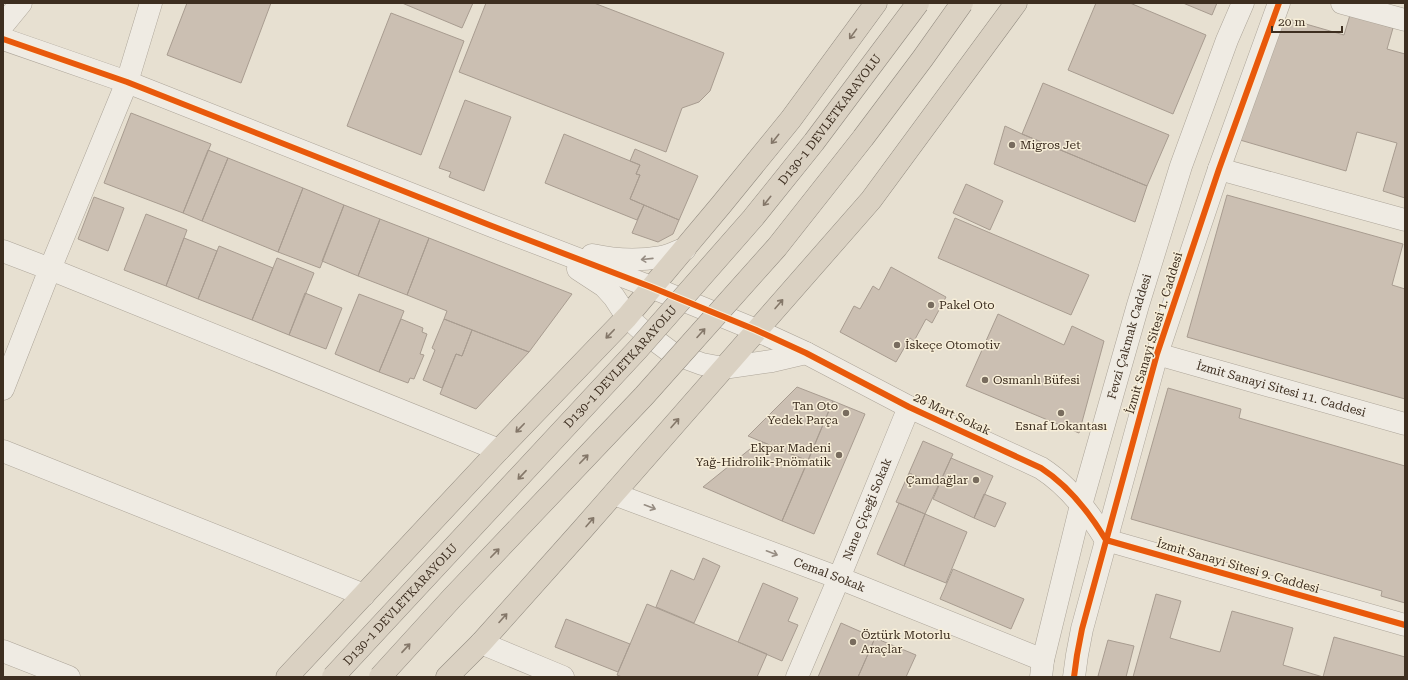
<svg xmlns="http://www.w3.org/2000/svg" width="1408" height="680" font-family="'Roboto Serif',serif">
	<rect width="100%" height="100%" fill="#e7e0d1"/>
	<!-- building -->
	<path fill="#cbbfb2" stroke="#a89c90" d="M 187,3 L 271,3 L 241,83 L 167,55 Z
		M 402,3 L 473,3 L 462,28 Z
		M 486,3 L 594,3 L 724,53 L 710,91 L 699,102 L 682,108 L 666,152 L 459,72 Z
		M 1096,3 L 1130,3 L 1206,35 L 1173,114 L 1068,70 Z
		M 1183,3 L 1217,3 L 1212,15 Z
		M 391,13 L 464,41 L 421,155 L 347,126 Z
		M 1350,15 L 1393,28 L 1387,49 L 1405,54 L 1405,198 L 1383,191 L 1397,143 L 1357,132 L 1346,171 L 1240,140 L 1278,16 L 1344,35 Z
		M 1043,83 L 1169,135 L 1147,186 L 1022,134 Z
		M 465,100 L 511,117 L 484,191 L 449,177 L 451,172 L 439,168 Z
		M 131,113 L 211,144 L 183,213 L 104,183 Z
		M 1005,126 L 1022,134 L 1147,186 L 1135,222 L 994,164 Z
		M 564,134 L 640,165 L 636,174 L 640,175 L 630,199 L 644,205 L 637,220 L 545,183 Z
		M 635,149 L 698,176 L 679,220 L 630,199 L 640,175 L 636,174 L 640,165 L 630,161 Z
		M 208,150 L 228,158 L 202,221 L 183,213 Z
		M 228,158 L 303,188 L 278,252 L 202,221 Z
		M 966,184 L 1003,201 L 990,230 L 953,213 Z
		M 303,188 L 344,205 L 320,268 L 278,252 Z
		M 1227,195 L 1403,244 L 1392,285 L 1405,289 L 1405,399 L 1187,337 Z
		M 94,197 L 124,208 L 108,251 L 78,239 Z
		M 344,205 L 380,219 L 358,276 L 322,261 Z
		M 644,205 L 679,220 L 673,234 L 658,242 L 632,233 Z
		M 146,214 L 187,230 L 166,286 L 124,270 Z
		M 955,218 L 1089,275 L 1071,315 L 938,258 Z
		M 380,219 L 429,238 L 407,295 L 358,276 Z
		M 184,238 L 217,251 L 198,299 L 166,286 Z
		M 429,238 L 572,294 L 529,352 L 444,319 L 447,311 L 407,295 Z
		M 219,246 L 273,268 L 252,320 L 198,299 Z
		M 277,258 L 314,273 L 289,335 L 252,320 Z
		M 891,267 L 946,297 L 932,323 L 926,319 L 914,341 L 910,338 L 896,362 L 840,332 L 854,306 L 860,309 L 873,286 L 879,290 Z
		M 305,293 L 342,308 L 326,349 L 289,335 Z
		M 359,294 L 404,311 L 379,372 L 335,354 Z
		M 998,314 L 1064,345 L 1072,326 L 1104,341 L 1079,433 L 966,386 Z
		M 401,319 L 423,328 L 422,332 L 427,334 L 420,354 L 424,355 L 414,379 L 410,378 L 408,383 L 379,372 Z
		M 444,319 L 472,330 L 462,356 L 456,354 L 442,388 L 423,380 L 435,350 L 432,348 Z
		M 472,330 L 529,352 L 476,409 L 440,394 L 456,354 L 462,356 Z
		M 797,387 L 833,401 L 808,461 L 748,436 Z
		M 1168,388 L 1241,409 L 1239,418 L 1405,466 L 1405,603 L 1381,596 L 1382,591 L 1131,519 Z
		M 833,401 L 865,414 L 814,534 L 782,521 Z
		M 760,441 L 808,461 L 782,521 L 703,487 Z
		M 923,441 L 953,454 L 938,486 L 909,473 Z
		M 951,458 L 993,476 L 974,518 L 933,499 Z
		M 909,473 L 938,486 L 925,514 L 896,502 Z
		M 984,494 L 1006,503 L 995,527 L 974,518 Z
		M 899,503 L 925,514 L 904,566 L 877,554 Z
		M 925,514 L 967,532 L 946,583 L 904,566 Z
		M 703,558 L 720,566 L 694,623 L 656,607 L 671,570 L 694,580 Z
		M 953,569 L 1024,599 L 1011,629 L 940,599 Z
		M 763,583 L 798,598 L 788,621 L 798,625 L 782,661 L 738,642 Z
		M 1156,594 L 1181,601 L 1170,638 L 1220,652 L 1232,611 L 1293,628 L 1283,665 L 1323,677 L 1334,637 L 1405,657 L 1405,677 L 1133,677 Z
		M 647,604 L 767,654 L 757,677 L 622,677 L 617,675 Z
		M 566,619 L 630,644 L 618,672 L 555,647 Z
		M 841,623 L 875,638 L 858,677 L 818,677 Z
		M 875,638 L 916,655 L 906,677 L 858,677 Z
		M 1108,640 L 1134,646 L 1126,677 L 1103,677 L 1098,676 Z"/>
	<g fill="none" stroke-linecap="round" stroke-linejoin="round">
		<!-- minor casing -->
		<g stroke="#ada599" stroke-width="23">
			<g id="minor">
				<path d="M 1342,3 L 1405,20"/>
				<path d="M 3,25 L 21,3"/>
				<path d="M 3,39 L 127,82 L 492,226 L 651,287 L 756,330 L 806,353 L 909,407 L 1041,468 C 1069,486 1089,512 1106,540 L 1405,625"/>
				<path d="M 1219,169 L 1405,220"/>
				<path d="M 3,251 L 50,269 L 499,450"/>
				<path d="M 592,255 C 615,260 638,261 661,257 C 669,256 677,251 685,249"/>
				<path d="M 578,269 L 604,286 L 614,297 L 627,317 L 644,332 L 672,353 L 702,364 L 723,368 L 772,361 L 806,353"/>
				<path id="s1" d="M 1157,354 L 1405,424"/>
				<path d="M 3,389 L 50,269 L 127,82 L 151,3"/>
				<path d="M 3,451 L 364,595"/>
				<path id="s2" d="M 614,494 L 839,578 L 1043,660"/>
				<path d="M 481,643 L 563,677"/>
				<path d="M 3,651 L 69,677"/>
				<path id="s3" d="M 797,677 L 839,578 L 909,407"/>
				<path id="s4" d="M 1041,677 L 1043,660 L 1081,505 L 1138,305 L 1181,166 L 1227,40 L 1243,3"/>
				<path d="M 1074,677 L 1077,655 L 1082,629 L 1157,354 L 1219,169 L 1279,3"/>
			</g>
		</g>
		<!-- highway casing -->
		<g stroke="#928b80" stroke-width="23">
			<path id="highway" d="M 287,677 L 499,450 L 627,317 L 721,205 L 791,119 L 876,3
				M 447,677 L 481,643 L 581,531 L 871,200 L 1016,3"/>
		</g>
		<!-- minor -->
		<use href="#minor" stroke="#efebe3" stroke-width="22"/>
		<!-- highway -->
		<use href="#highway" stroke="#dad1c2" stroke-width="22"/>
		<!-- highway-bridge casing -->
		<g stroke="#928b80" stroke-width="23" stroke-linecap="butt">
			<g id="highway-bridge">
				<path id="s5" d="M 333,677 L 638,349 L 753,218 L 814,142 L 918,3"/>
				<path d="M 380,677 L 452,598 L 644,396 L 777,247 L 863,138 L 923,58 L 962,3"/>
			</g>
		</g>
		<!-- highway-bridge -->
		<use href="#highway-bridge" stroke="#dad1c2" stroke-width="22"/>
		<!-- cycleway casing -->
		<g stroke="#f7eed8" stroke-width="8">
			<path id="cycleway" d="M 3,39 L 127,82 L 492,226 L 651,287 L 756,330 L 806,353 L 909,407 L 1041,468 C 1069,486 1089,512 1106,540 L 1405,625
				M 1074,677 L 1077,655 L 1082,629 L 1157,354 L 1219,169 L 1279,3"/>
		</g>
		<!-- cycleway -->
		<use href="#cycleway" stroke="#e8590c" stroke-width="6"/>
	</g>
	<!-- one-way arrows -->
	<defs><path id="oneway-shaft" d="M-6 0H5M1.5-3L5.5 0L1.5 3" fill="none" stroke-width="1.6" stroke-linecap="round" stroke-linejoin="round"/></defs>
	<g stroke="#847769">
		<use href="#oneway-shaft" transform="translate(853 34) rotate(126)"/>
		<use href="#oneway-shaft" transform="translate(775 139) rotate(129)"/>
		<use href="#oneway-shaft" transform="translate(767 201) rotate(129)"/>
		<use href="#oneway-shaft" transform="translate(779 304) rotate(-49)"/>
		<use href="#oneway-shaft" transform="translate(701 333) rotate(-48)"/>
		<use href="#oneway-shaft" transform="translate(610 334) rotate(134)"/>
		<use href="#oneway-shaft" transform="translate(675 423) rotate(-49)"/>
		<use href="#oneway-shaft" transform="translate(520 428) rotate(134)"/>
		<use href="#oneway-shaft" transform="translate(584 459) rotate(-46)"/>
		<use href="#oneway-shaft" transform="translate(522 475) rotate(133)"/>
		<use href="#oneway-shaft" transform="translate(590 522) rotate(-49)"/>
		<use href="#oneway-shaft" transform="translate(495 553) rotate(-46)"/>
		<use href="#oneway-shaft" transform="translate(503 618) rotate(-48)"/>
		<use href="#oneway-shaft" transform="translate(406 648) rotate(-47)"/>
	</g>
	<g stroke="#968c82">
		<use href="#oneway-shaft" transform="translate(647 259) rotate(174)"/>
		<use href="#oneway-shaft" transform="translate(650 507) rotate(21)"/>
		<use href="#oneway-shaft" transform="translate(772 553) rotate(21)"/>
	</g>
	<!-- markers -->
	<g fill="#786c5e" stroke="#f7eed8" stroke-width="1.5">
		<circle cx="1012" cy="145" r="4"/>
		<circle cx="931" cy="305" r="4"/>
		<circle cx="897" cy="345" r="4"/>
		<circle cx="985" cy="380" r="4"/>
		<circle cx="846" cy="413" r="4"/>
		<circle cx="1061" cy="413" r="4"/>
		<circle cx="839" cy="455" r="4"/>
		<circle cx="976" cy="480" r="4"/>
		<circle cx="853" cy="642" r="4"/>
	</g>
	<g text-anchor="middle" stroke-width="3" stroke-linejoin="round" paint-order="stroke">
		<!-- street labels -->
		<g font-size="12" fill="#3d2e20" stroke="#f7eed8">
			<text dy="4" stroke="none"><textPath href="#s5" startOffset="747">D130-1 DEVLETKARAYOLU</textPath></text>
			<text transform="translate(1154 333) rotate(-73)" y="4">İzmit Sanayi Sitesi 1. Caddesi</text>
			<text dy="4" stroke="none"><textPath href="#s4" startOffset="352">Fevzi Çakmak Caddesi</textPath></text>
			<text dy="4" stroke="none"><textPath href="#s5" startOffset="423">D130-1 DEVLETKARAYOLU</textPath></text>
			<text dy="4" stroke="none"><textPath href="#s1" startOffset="129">İzmit Sanayi Sitesi 11. Caddesi</textPath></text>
			<text transform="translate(952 414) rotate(25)" y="4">28 Mart Sokak</text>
			<text dy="4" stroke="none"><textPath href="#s3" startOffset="182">Nane Çiçeği Sokak</textPath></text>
			<text transform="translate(1238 566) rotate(16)" y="4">İzmit Sanayi Sitesi 9. Caddesi</text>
			<text dy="4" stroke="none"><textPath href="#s2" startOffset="230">Cemal Sokak</textPath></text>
			<text dy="4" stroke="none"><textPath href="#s5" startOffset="99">D130-1 DEVLETKARAYOLU</textPath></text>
		</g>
		<!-- poi labels -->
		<g font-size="12" fill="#3d2e20" stroke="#f7eed8" text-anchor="start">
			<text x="1020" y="149">Migros Jet</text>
			<text x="939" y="309">Pakel Oto</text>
			<text x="905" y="349">İskeçe Otomotiv</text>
			<text x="993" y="384">Osmanlı Büfesi</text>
			<text x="838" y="410" text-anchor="end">Tan Oto<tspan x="838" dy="14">Yedek Parça</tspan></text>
			<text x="1061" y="430" text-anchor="middle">Esnaf Lokantası</text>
			<text x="831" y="452" text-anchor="end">Ekpar Madeni<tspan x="831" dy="14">Yağ-Hidrolik-Pnömatik</tspan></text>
			<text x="968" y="484" text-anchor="end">Çamdağlar</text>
			<text x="861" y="639">Öztürk Motorlu<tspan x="861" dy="14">Araçlar</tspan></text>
		</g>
	</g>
	<!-- border -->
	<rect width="1408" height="680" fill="none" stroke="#3d2e20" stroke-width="8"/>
	<!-- scale -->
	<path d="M1272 26v6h70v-6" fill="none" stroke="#3d2e20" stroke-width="2"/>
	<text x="1278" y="26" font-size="12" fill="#3d2e20" stroke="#f7eed8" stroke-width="3" paint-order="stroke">20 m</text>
</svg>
